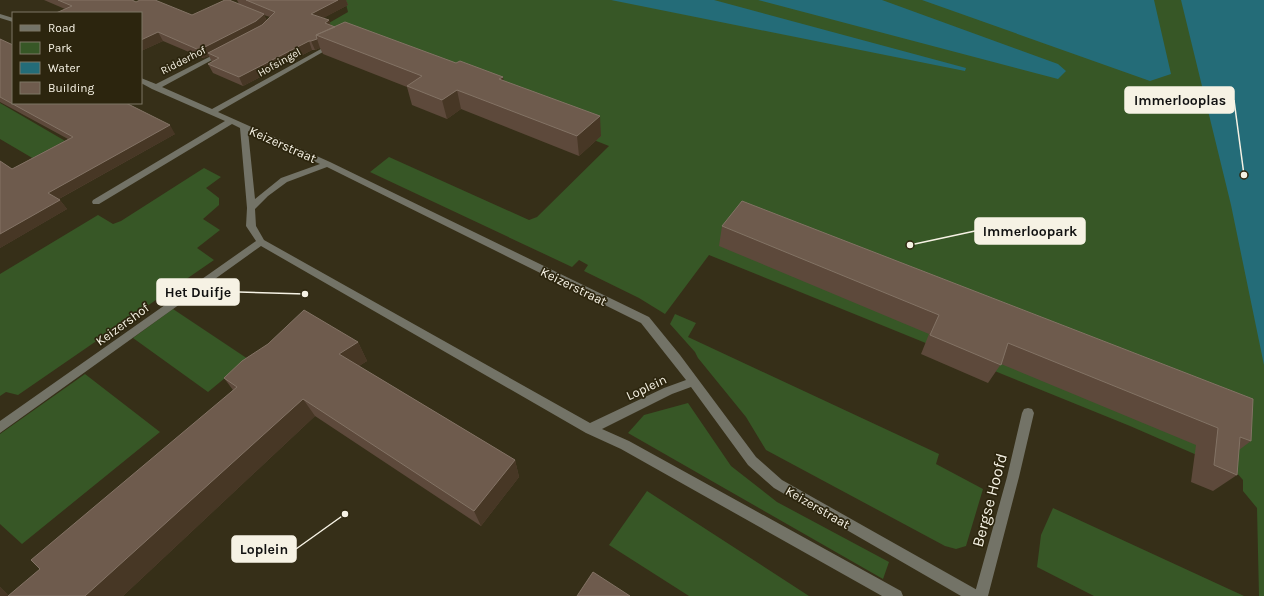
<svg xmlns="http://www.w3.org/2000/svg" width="1264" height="596" font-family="Karla,sans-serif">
	<rect width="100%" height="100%" fill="#362f18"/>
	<!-- green -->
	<path fill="#375726" d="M 345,0 L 1264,0 L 1264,596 L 1259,596 L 1257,508 L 1243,491 L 1243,480 L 1236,472 L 1130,426 L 709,255 L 665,314 L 639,298 L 584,271 L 588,265 L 579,260 L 572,267 L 370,172 L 389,157 L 529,220 L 537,217 L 609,146 L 346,42 L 322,27 L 348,12 Z
		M 0,103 L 79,149 L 46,166 L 0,139 Z
		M 204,168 L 221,177 L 206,188 L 219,198 L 219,205 L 203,219 L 220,230 L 197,248 L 214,260 L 18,395 L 6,392 L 0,396 L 0,274 L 98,215 L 113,224 L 121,221 Z
		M 173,309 L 248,359 L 208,392 L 133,338 Z
		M 675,314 L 696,323 L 688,337 L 939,454 L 936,464 L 983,489 L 966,546 L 956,549 L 945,546 L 766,450 L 746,417 L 698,358 L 695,352 L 670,324 Z
		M 85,374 L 160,432 L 22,544 L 0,524 L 0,434 Z
		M 688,403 L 731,466 L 777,502 L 889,562 L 883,579 L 628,433 L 644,415 Z
		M 647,491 L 809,596 L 689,596 L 609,545 Z
		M 1053,508 L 1244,596 L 1094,596 L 1037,567 L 1041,535 Z"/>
	<!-- water -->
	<path fill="#246c78" d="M 611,0 L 714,0 L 966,68 L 965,71 Z
		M 758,0 L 882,0 L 1058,64 L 1066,71 L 1058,79 Z
		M 922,0 L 1154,0 L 1171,74 L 1150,81 Z
		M 1181,0 L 1264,0 L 1264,365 L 1231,205 Z"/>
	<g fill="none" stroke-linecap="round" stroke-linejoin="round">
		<!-- service -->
		<path fill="#737367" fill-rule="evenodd" d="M 1028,408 L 1032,409 L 1034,413 L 1019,477 L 988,596 L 974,596 L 1007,477 L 1022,413 L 1024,409 Z"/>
		<!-- minor -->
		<path fill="#737367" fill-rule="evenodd" d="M 0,14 L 13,18 L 13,22 L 0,18 Z
			M 330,44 L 335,45 L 218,112 L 330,162 L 649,317 L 680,355 L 756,457 L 782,480 L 979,591 L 981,596 L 961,596 L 774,488 L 748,465 L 691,387 L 672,394 L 602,429 L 629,441 L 901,591 L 903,596 L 882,596 L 621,449 L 586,433 L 261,246 L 0,433 L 0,421 L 256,241 L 246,226 L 247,208 L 240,128 L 232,124 L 99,204 L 93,204 L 92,202 L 93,200 L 225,121 L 152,89 L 141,83 L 141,78 L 156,84 L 219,52 L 223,52 L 223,54 L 162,87 L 212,109 ZM 248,131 L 320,164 L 281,178 L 255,199 ZM 327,167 L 641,323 L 686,380 L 664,388 L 590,423 L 264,240 L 256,226 L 255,209 L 268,196 L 287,182 Z"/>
	</g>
	<!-- wall -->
	<path fill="#5d493b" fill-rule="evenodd" d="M 44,0 L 132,0 L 136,2 L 192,15 L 239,4 L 237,0 L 346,0 L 348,5 L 323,18 L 329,20 L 330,25 L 456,63 L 503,77 L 503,81 L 601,136 L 579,156 L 461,109 L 447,119 L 412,105 L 407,87 L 323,54 L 320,48 L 315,50 L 312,50 L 243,86 L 213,73 L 208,64 L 212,62 L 209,56 L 203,58 L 163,41 L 141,51 L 141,13 L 65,9 ZM 264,15 L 270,17 L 267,21 Z
		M 0,39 L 175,134 L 59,199 L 67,209 L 0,248 L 0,161 L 12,169 L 68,139 L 0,102 Z
		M 722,226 L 1251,441 L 1239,450 L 1237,475 L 1213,491 L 1191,482 L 1196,445 L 1001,364 L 988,383 L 921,354 L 929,334 L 719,246 Z
		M 358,342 L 367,361 L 359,366 L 515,460 L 519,477 L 481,526 L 315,416 L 123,596 L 0,596 L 0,587 L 9,596 L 40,569 L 233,390 L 224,378 L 268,344 Z"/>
	<!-- shaded-wall -->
	<path fill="#473725" d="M 338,0 L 346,0 L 348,5 L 314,23 L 311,14 Z
		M 264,14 L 267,23 L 208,53 L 209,56 L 203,58 L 199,50 Z
		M 329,20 L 332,29 L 325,23 Z
		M 158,32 L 163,41 L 141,51 L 141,40 Z
		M 317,39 L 320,48 L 315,50 L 311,41 Z
		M 309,41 L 312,50 L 243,86 L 239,77 Z
		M 503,77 L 506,96 L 499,79 Z
		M 457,90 L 461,109 L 447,119 L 442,100 Z
		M 600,116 L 601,136 L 579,156 L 577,136 Z
		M 170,125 L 175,134 L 55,201 L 48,193 Z
		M 60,200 L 67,209 L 0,248 L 0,234 Z
		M 358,342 L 367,361 L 349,372 L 339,354 Z
		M 303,399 L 315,416 L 123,596 L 85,596 Z
		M 515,460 L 519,477 L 481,526 L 474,511 Z
		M 0,587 L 9,596 L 0,596 Z"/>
	<!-- building -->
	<path fill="#6e5b4d" stroke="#837365" d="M 58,0 L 132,0 L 136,2 L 140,0 L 155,0 L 192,15 L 225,0 L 229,0 L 264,14 L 256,21 L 199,50 L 158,32 L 141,40 L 141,13 L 56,13 L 72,6 Z
		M 246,0 L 338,0 L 311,14 L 329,20 L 325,23 L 335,27 L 316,35 L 317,39 L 311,41 L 309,41 L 239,77 L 208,64 L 219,58 L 208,53 L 262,25 L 275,12 Z
		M 345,22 L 456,63 L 460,61 L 503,77 L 499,79 L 600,116 L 577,136 L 457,90 L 442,100 L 407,86 L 422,76 L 316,35 Z
		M 0,39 L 13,45 L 13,103 L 126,103 L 170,125 L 48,193 L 60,200 L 0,234 L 0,161 L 12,169 L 73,137 L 0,97 Z
		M 742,201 L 1253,399 L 1251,441 L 1240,437 L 1237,475 L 1214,465 L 1218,428 L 1008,343 L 1001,365 L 930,335 L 939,315 L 722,226 Z
		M 304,310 L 358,342 L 339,354 L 515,460 L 474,511 L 303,399 L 85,596 L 8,596 L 40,569 L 31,560 L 237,387 L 224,378 L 242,361 L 268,344 Z
		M 593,572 L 630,596 L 577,596 Z"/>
	<g text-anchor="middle" stroke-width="3.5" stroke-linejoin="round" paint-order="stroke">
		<!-- far-street labels -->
		<g font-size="11" fill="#f6f2e4" stroke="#2c250e">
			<text transform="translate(183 60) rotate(-27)" y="4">Ridderhof</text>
			<text transform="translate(279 62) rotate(-29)" y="4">Hofsingel</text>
		</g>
		<!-- street labels -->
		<g font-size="13" fill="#f6f2e4" stroke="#2c250e">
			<text transform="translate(283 144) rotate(24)" y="5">Keizerstraat</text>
			<text transform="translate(574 286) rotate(26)" y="5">Keizerstraat</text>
			<text transform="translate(122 324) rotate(-36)" y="5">Keizershof</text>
			<text transform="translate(646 387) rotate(-25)" y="5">Loplein</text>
			<text transform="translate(818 507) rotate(30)" y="5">Keizerstraat</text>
		</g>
		<!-- near-street labels -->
		<g font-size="16" fill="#f6f2e4" stroke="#2c250e">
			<text transform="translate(989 500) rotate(-75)" y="6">Bergse Hoofd</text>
		</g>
	</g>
	<!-- callouts -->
	<path fill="none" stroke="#f6f2e4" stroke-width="1.5" d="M1244 175L1234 100M910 245L975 231M305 294L239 292M345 514L296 549"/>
	<g fill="#f6f2e4" stroke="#2c250e" stroke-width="1.5">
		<circle cx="1244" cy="175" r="4"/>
		<circle cx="910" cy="245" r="4"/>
		<circle cx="305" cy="294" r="4"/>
		<circle cx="345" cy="514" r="4"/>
	</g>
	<g fill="#f6f2e4" stroke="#f6f2e4" stroke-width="1.5">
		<rect x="1125" y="87" width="109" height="26" rx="4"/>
		<rect x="975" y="218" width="110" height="26" rx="4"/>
		<rect x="157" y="279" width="82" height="26" rx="4"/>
		<rect x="232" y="536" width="64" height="26" rx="4"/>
	</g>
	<g font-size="14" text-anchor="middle" font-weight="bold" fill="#111">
		<text x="1180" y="105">Immerlooplas</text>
		<text x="1030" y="236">Immerloopark</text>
		<text x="198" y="297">Het Duifje</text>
		<text x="264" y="554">Loplein</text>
	</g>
	<!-- legend -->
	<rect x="12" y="12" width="130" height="92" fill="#2c250e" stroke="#7d7764"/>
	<rect x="20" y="25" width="20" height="6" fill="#737367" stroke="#7d7764"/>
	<text x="48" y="32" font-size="12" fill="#f6f2e4">Road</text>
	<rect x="20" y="42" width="20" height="12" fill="#375726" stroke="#7d7764"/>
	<text x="48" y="52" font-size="12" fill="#f6f2e4">Park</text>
	<rect x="20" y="62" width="20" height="12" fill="#246c78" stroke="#7d7764"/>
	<text x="48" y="72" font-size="12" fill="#f6f2e4">Water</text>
	<rect x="20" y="82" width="20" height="12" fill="#6e5b4d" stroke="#7d7764"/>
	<text x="48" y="92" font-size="12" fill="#f6f2e4">Building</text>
</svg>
